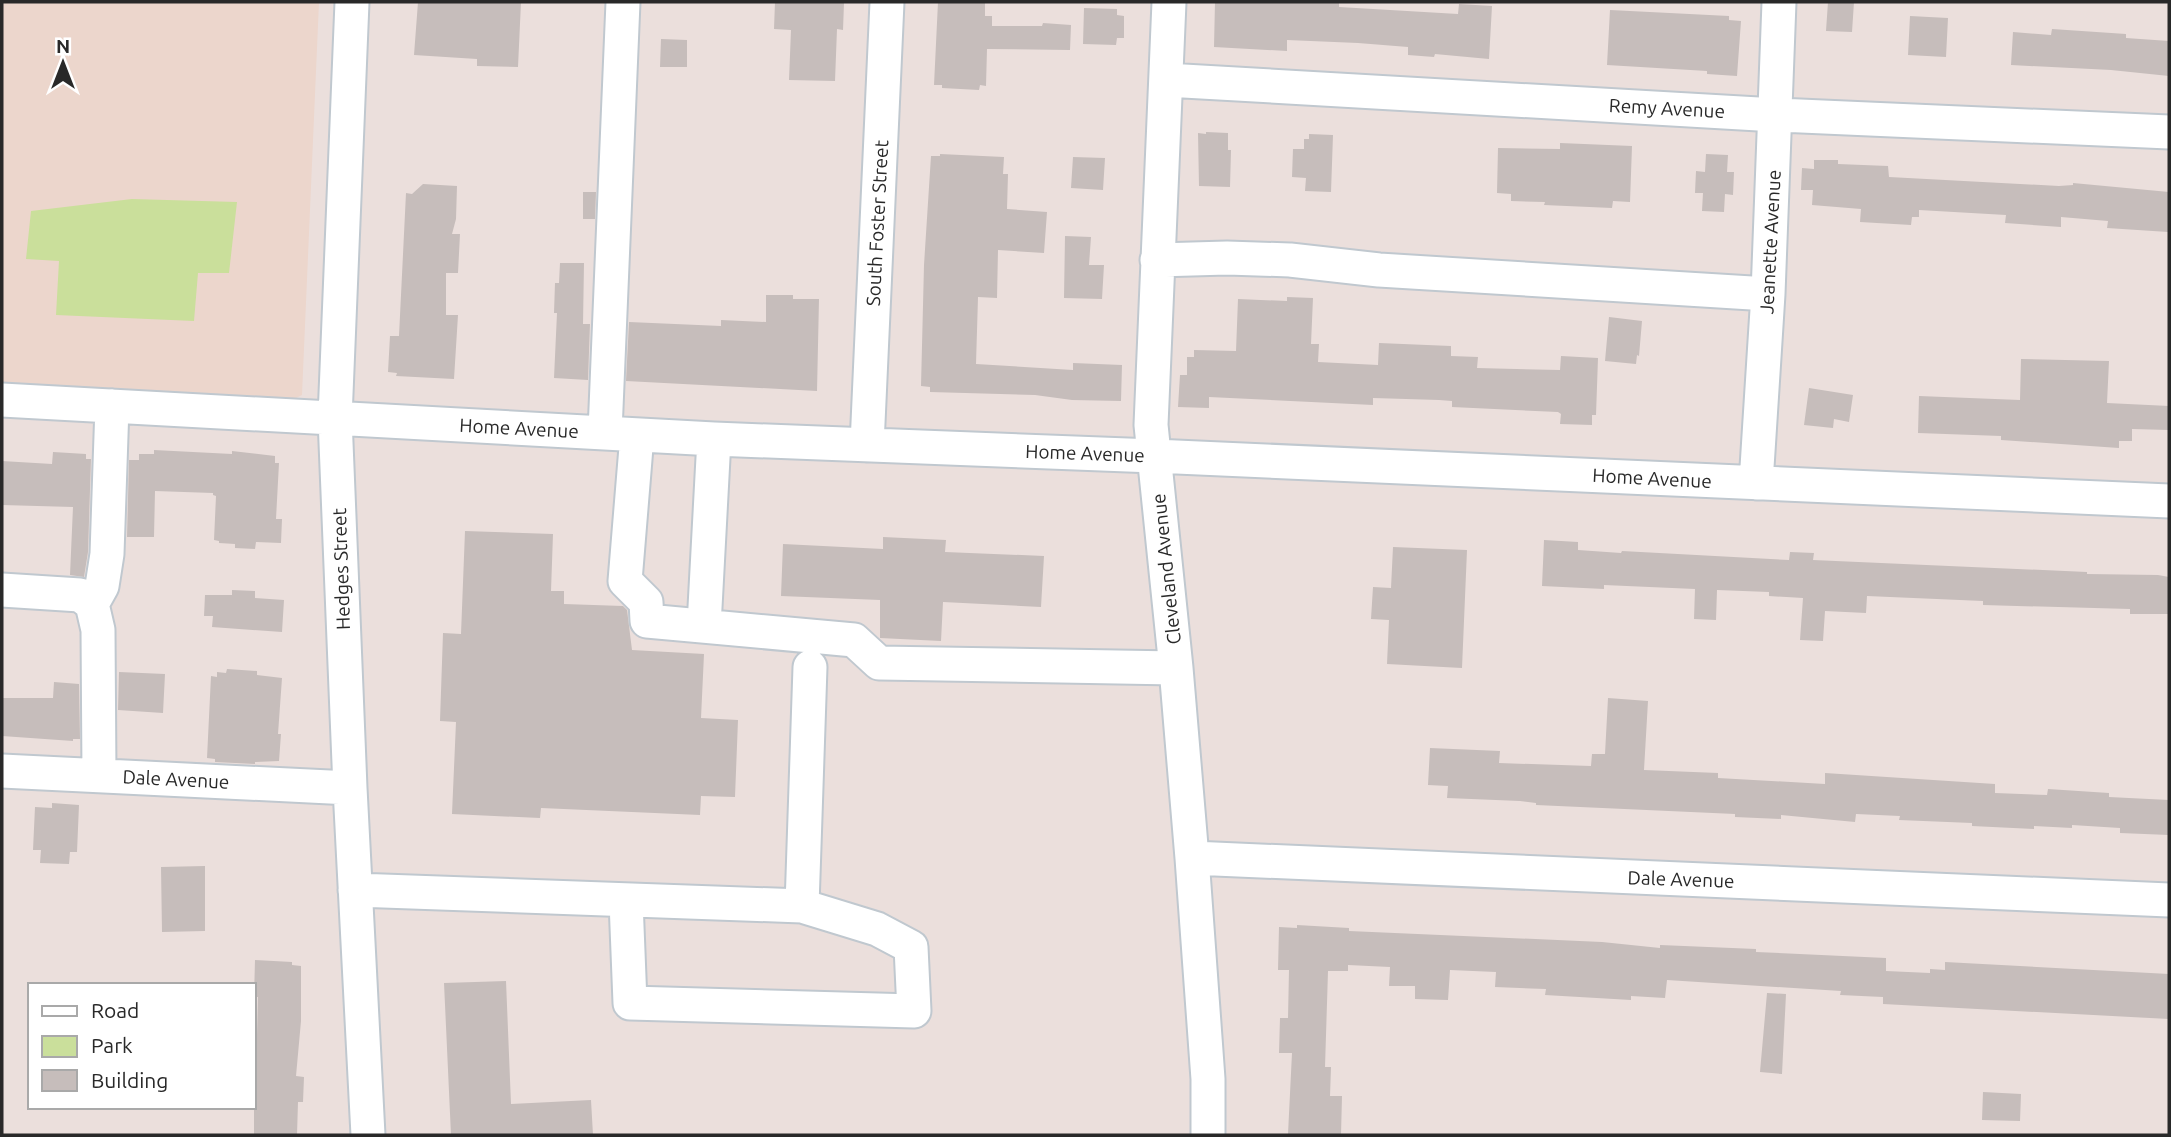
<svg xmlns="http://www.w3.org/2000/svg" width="2171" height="1137" font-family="Ubuntu,sans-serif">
	<rect width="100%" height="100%" fill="#ebdfdc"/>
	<!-- education -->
	<path fill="#ecd6cc" d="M 2,2 L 319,2 L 302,395 L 292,400 L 2,382 Z"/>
	<!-- green -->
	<path fill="#cadf9b" d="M 132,199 L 237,202 L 229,273 L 198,273 L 194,321 L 56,315 L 59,261 L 26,259 L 31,211 Z"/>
	<!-- building -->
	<path fill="#c6bdbb" d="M 418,2 L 521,2 L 518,67 L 477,66 L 477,59 L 414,55 Z
		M 775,2 L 844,3 L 843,30 L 837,29 L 835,81 L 789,80 L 791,30 L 774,29 Z
		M 938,2 L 985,3 L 985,16 L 992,16 L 992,26 L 1042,26 L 1043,23 L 1071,25 L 1070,50 L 987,49 L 986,86 L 980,85 L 979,90 L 942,88 L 942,85 L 934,85 Z
		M 1215,2 L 1339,2 L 1339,7 L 1458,14 L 1459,4 L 1492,6 L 1489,59 L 1435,54 L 1434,57 L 1408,55 L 1408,47 L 1358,43 L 1287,40 L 1287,51 L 1214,47 Z
		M 1828,2 L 1854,2 L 1852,32 L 1826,31 Z
		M 1084,8 L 1117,9 L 1117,15 L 1124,16 L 1124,38 L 1117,38 L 1116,45 L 1083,44 Z
		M 1610,10 L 1729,16 L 1729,20 L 1741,21 L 1737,76 L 1707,74 L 1707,71 L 1607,65 Z
		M 1910,16 L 1948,18 L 1946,57 L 1908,55 Z
		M 2052,29 L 2126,34 L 2126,38 L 2169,41 L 2169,76 L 2111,70 L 2011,65 L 2013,32 L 2051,35 Z
		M 661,39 L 687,40 L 687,67 L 660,67 Z
		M 1206,132 L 1228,133 L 1228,150 L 1231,150 L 1230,187 L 1199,186 L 1198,133 L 1206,134 Z
		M 1309,134 L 1333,135 L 1331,192 L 1305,191 L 1306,178 L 1292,177 L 1293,149 L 1304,149 L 1304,139 L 1309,139 Z
		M 1560,143 L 1632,146 L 1630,202 L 1613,201 L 1612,208 L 1544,205 L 1545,202 L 1511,201 L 1511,194 L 1497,193 L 1498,148 L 1560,149 Z
		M 940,154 L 1004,157 L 1003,174 L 1008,174 L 1007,209 L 1047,212 L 1044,253 L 998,250 L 997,298 L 978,297 L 976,364 L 1073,370 L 1073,363 L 1122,365 L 1121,401 L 1072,400 L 1035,395 L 930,392 L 930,387 L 921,386 L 924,265 L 931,156 L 940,156 Z
		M 1706,154 L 1728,155 L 1727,172 L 1734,172 L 1733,195 L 1725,194 L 1724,212 L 1702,211 L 1703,193 L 1695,193 L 1696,171 L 1705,172 Z
		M 1073,157 L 1105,158 L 1103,190 L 1071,188 Z
		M 1814,160 L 1838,160 L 1838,164 L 1888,166 L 1889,177 L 2059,186 L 2073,185 L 2073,183 L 2169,192 L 2169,223 L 2168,232 L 2107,228 L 2108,221 L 2061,217 L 2061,227 L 2005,223 L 2006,215 L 1919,210 L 1919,217 L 1912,217 L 1911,225 L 1860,222 L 1861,209 L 1812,205 L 1813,190 L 1801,190 L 1802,168 L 1814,169 Z
		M 423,184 L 457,186 L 456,219 L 452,234 L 460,234 L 458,273 L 446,273 L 446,315 L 458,315 L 454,379 L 396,376 L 397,373 L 388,372 L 390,336 L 399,336 L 406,193 L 412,194 Z
		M 583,192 L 596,192 L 595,219 L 583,219 Z
		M 1065,236 L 1091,237 L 1089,265 L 1104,265 L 1102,299 L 1064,298 Z
		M 560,263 L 584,263 L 583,324 L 590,324 L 588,380 L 554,378 L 557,313 L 554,313 L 555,283 L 559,283 Z
		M 766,295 L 793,295 L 793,299 L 819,299 L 817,391 L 626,381 L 629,322 L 721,326 L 721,320 L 766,322 Z
		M 1287,297 L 1313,298 L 1311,344 L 1319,344 L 1318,362 L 1378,365 L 1379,343 L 1451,346 L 1451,356 L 1478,357 L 1477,368 L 1560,370 L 1561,356 L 1598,358 L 1596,415 L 1592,415 L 1592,425 L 1560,424 L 1561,414 L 1558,412 L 1452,407 L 1452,401 L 1439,400 L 1373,398 L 1373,405 L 1209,397 L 1209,408 L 1178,407 L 1180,375 L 1187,375 L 1187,357 L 1194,357 L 1194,350 L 1236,351 L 1238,299 L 1287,301 Z
		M 1609,317 L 1642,321 L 1639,356 L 1637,355 L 1636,364 L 1605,361 Z
		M 2021,359 L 2109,361 L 2107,403 L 2169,406 L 2169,430 L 2132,429 L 2132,441 L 2119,441 L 2119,448 L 2001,440 L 2001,436 L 1918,433 L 1919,396 L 2020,400 Z
		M 1809,388 L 1853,395 L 1849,422 L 1834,419 L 1833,428 L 1804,425 Z
		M 154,450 L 232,454 L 232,451 L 275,456 L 275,463 L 279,463 L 276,519 L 282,519 L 281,543 L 256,542 L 255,549 L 235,548 L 235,544 L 219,543 L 219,541 L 214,540 L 216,496 L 213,495 L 213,493 L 155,491 L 154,537 L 127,537 L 129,460 L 139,460 L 139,454 L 154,454 Z
		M 53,452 L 86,454 L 86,459 L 91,459 L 88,552 L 84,577 L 70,575 L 73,507 L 2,505 L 2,461 L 52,464 Z
		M 465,531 L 553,534 L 551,591 L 564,591 L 564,604 L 623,606 L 627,610 L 632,650 L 704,654 L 701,718 L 738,720 L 735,797 L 701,796 L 700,815 L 541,808 L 540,818 L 452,814 L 456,722 L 440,721 L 443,633 L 461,634 Z
		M 883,537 L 946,540 L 945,552 L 1044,556 L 1041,607 L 943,602 L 941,641 L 880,638 L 880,600 L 781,596 L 783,544 L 883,549 Z
		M 1544,540 L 1578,542 L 1578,550 L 1621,553 L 1622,551 L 1789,560 L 1790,552 L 1814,553 L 1813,560 L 2087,572 L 2087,574 L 2158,575 L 2169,577 L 2169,614 L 2130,614 L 2130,609 L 1983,605 L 1983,601 L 1867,596 L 1866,613 L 1825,611 L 1823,641 L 1800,640 L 1803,598 L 1769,596 L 1769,592 L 1717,590 L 1716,620 L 1694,619 L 1695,589 L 1604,585 L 1604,589 L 1542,586 Z
		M 1393,547 L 1467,550 L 1462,668 L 1387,664 L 1389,620 L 1371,619 L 1373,587 L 1391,588 Z
		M 232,590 L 255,591 L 255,598 L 284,600 L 282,632 L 212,627 L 213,616 L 204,616 L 205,595 L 232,595 Z
		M 227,669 L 257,671 L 257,675 L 282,678 L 278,734 L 281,734 L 279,761 L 255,762 L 255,764 L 215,762 L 215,759 L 207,758 L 211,676 L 217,677 L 217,672 L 226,673 Z
		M 119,672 L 165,674 L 163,713 L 118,710 Z
		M 54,682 L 79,684 L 80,739 L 73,739 L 73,741 L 2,736 L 2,698 L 53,698 Z
		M 1608,698 L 1648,701 L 1644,770 L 1718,773 L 1718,778 L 1825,784 L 1825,773 L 1995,784 L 1995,793 L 2047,795 L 2048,789 L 2109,793 L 2109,797 L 2169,800 L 2169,835 L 2120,833 L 2120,828 L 2072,825 L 2072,828 L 2034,826 L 2034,829 L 1972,826 L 1972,823 L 1899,820 L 1900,816 L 1856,814 L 1855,822 L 1781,815 L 1781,819 L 1735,817 L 1735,814 L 1536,805 L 1536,803 L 1520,801 L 1447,798 L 1448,786 L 1428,785 L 1430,748 L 1500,751 L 1499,763 L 1591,766 L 1592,754 L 1605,754 Z
		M 52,803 L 79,805 L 77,852 L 70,852 L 69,864 L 40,863 L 41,850 L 33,850 L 35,807 L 52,808 Z
		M 205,866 L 205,931 L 162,932 L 161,867 Z
		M 1297,925 L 1349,928 L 1349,931 L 1602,942 L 1660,948 L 1660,945 L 1756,949 L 1756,952 L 1886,958 L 1886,971 L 1930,973 L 1930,969 L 1945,970 L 1945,962 L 2169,974 L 2169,1019 L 1883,1004 L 1883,997 L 1840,995 L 1841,991 L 1667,980 L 1665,998 L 1631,996 L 1631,1000 L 1545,995 L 1546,989 L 1495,987 L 1496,972 L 1450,970 L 1448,1000 L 1415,999 L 1415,986 L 1389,986 L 1390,967 L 1348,965 L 1348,971 L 1328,971 L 1325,1067 L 1331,1067 L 1330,1096 L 1342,1096 L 1341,1135 L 1288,1134 L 1292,1053 L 1279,1053 L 1280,1018 L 1288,1018 L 1289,970 L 1278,970 L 1279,927 L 1297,928 Z
		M 255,960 L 292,962 L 292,965 L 301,966 L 301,1021 L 296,1076 L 304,1077 L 303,1102 L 298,1102 L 297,1135 L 254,1135 L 254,1072 L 256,1072 L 258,997 L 254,997 Z
		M 506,981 L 511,1104 L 591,1100 L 593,1135 L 451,1135 L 444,983 Z
		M 1767,993 L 1786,994 L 1782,1074 L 1760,1072 Z
		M 1983,1092 L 2021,1094 L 2020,1121 L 1982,1120 Z"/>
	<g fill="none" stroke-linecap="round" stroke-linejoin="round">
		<!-- minor casing -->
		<g stroke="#c0c8cf" stroke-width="37">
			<path id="minor" d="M 352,2 L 335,418 L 350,788 L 368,1135
				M 1169,2 L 1151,425 L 1176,668 L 1192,858 L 1208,1079 L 1208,1135
				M 1166,80 L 1776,115 L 2169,132
				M 1157,260 L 1227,258 L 1290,260 L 1379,270 L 1768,294
				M 2,400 L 714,439 L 1154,456 L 2169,501
				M 605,432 L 623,2
				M 637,435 L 625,581 L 646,602 L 647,621 L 854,640 L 879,663 L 1176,668
				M 867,445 L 887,2
				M 1756,483 L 1768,294 L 1779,2
				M 2,590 L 80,595 L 92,604 L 98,630 L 99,775
				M 92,604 L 102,586 L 107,554 L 112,406
				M 704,626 L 714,439
				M 2,771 L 350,788
				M 1192,858 L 2169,900
				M 355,890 L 802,906 L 877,929 L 911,947 L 914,1011 L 630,1003 L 626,901
				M 802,906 L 810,667"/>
		</g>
		<!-- minor -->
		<use href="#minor" stroke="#fff" stroke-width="33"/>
	</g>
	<g text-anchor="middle" stroke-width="7" stroke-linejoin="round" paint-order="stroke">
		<!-- street labels -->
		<g font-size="19" fill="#292929" stroke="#fff">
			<text transform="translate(1667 108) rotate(3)" y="7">Remy Avenue</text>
			<text transform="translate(877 223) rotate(-87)" y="7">South Foster Street</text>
			<text transform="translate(1770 242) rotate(-87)" y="7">Jeanette Avenue</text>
			<text transform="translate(519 428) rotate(3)" y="7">Home Avenue</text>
			<text transform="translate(1085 453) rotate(2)" y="7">Home Avenue</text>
			<text transform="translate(1652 478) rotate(3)" y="7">Home Avenue</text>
			<text transform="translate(341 569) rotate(-92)" y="7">Hedges Street</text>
			<text transform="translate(1166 569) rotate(-96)" y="7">Cleveland Avenue</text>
			<text transform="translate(176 779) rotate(3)" y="7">Dale Avenue</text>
			<text transform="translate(1681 879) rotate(2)" y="7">Dale Avenue</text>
		</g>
	</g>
	<!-- border -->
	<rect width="2171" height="1137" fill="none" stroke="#292929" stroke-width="7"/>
	<!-- legend -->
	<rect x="28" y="983" width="228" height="126" fill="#ffffff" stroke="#a9a9a9" stroke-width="2"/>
	<rect x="42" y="1006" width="35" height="10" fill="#ffffff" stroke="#a9a9a9" stroke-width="2"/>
	<text x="91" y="1018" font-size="21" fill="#292929">Road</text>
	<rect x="42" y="1036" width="35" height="21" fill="#cadf9b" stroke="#a9a9a9" stroke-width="2"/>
	<text x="91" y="1053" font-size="21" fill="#292929">Park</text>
	<rect x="42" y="1070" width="35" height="21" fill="#c6bdbb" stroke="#a9a9a9" stroke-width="2"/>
	<text x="91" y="1088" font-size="21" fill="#292929">Building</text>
	<!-- north arrow -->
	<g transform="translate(63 63)" stroke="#ffffff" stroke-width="5" paint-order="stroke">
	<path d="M0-5L12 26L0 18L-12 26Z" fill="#292929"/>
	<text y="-10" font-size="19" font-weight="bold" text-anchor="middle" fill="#292929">N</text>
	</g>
</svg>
